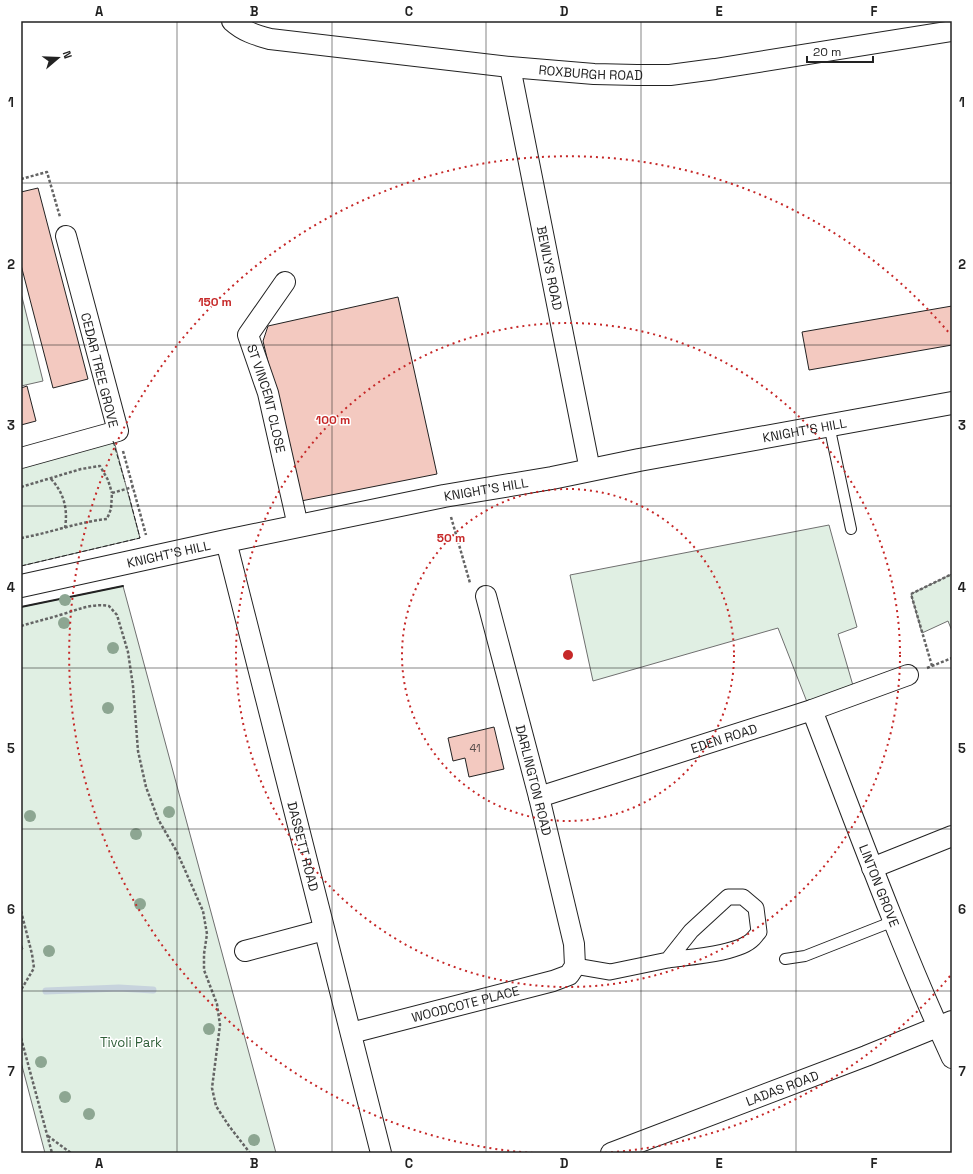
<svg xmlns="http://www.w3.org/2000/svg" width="973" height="1174" font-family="'Space Grotesk',sans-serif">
	<rect width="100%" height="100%" fill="#fff"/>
	<!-- green -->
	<path fill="#e0efe3" stroke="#6f6f6f" d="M 21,293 L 43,381 L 21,386 Z
		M 114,441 L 140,538 L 21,566 L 21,467 Z
		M 829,525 L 857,627 L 838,634 L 854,689 L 807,702 L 778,628 L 593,681 L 570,575 Z
		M 952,574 L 952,631 L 948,621 L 922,633 L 911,594 Z
		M 123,586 L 276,1153 L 45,1153 L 21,1062 L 21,950 L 23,949 L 21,943 L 21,607 Z"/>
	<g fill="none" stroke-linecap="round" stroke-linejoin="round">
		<!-- stream -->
		<path stroke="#c7d3dd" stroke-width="7" d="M 46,991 L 119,988 L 153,990"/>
	</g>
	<!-- building -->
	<path fill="#f3c9c0" stroke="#222" d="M 38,188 L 88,379 L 53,388 L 21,265 L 21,192 Z
		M 398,297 L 437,474 L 301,501 L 263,341 L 268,326 Z
		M 952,306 L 952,345 L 809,370 L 802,332 Z
		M 27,386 L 36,421 L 21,425 L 21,388 Z
		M 494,727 L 504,769 L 469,777 L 465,758 L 453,761 L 448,738 Z"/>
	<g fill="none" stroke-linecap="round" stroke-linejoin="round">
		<!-- service casing -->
		<g stroke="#222" stroke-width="12">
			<path id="service" d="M 829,425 L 851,529
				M 785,959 L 805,956 L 894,921"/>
		</g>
		<!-- pedestrian casing -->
		<g stroke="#222" stroke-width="17">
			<path id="pedestrian" d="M 575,966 L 610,972 L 668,960 L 691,931 L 728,897 L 743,897 L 756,908 L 759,932 C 757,934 755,937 753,939 C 739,954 688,957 668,960"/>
		</g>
		<!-- minor casing -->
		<g stroke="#222" stroke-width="22">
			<g id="minor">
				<path id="s1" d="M 232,21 C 243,31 255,35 270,39 L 510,67 L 594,74 L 637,75 L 670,75 L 715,69 L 952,31"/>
				<path id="s2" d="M 510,67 L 590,470"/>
				<path id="s3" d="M 285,282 L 248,335 L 268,393 L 298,526"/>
				<path d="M 21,458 L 118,431 L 66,236"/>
				<path id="s4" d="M 226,541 L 381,1153"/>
				<path id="s5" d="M 812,710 C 857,827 900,945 952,1058"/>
				<path id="s6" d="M 539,797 L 812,710 L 908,675"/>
				<path d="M 872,868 L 952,836"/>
				<path d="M 245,951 L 324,930"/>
				<path id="s7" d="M 351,1033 L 553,981 L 569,975 L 575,966 L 574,944 L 539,797 L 486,596"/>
				<path id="s8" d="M 611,1153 L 866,1056 L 952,1021"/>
			</g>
		</g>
		<!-- primary casing -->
		<g stroke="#222" stroke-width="24">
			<g id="primary">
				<path id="s9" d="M 21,586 L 226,541 L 444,496 L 552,478 L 639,460 L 952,403"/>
			</g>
		</g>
		<!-- path -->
		<path stroke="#646464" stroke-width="2.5" stroke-dasharray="3 2" stroke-linecap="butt" d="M 21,179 L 47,172 L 60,217
			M 123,451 L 146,535
			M 51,479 C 64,493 68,509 65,528
			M 21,487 L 81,469 L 100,466 L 108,480 L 112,493
			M 451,517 L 470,583
			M 21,538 C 50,533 78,522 107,519 L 111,509 L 112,493 L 133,487
			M 21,626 C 34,622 47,619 60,615 C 77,610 91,603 109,606 L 117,615 L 128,652 L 133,686 L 138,751 L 146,787 L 158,819 L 177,852 L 203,911 L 207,934 L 204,954 L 204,970 L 217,1004 L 220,1025 L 212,1088 L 216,1106 L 229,1126 L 250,1153
			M 932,666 L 911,594 L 952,574
			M 927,668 L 952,658
			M 21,911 L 32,954 L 34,968 L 21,990
			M 21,1038 L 52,1153
			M 48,1136 L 71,1153"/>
		<!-- service -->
		<use href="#service" stroke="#fff" stroke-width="10"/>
		<!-- pedestrian -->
		<use href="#pedestrian" stroke="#fff" stroke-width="15"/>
		<!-- minor -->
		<use href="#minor" stroke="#fff" stroke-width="20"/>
		<!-- primary -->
		<use href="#primary" stroke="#fff" stroke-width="22"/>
		<!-- fence -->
		<path stroke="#222" stroke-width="1" stroke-dasharray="5 2" stroke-linecap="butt" d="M 113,441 L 125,482
			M 21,566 L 140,538 L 128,492"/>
		<!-- wall -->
		<path stroke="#222" stroke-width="2" d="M 21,607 L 123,586"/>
	</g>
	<!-- trees -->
	<g fill="#8da692">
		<circle cx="65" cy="600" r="6"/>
		<circle cx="64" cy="623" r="6"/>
		<circle cx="113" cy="648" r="6"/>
		<circle cx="108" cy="708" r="6"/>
		<circle cx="169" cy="812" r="6"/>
		<circle cx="30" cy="816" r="6"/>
		<circle cx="136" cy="834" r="6"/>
		<circle cx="140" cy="904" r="6"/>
		<circle cx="49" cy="951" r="6"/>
		<circle cx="209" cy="1029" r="6"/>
		<circle cx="41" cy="1062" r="6"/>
		<circle cx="65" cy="1097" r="6"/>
		<circle cx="89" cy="1114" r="6"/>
		<circle cx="254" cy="1140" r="6"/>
	</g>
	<!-- grid -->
	<path fill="none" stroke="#222" stroke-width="1" stroke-opacity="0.55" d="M 177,21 L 177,1153M 332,21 L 332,1153M 486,21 L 486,1153M 641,21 L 641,1153M 796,21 L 796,1153M 21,183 L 952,183M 21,345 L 952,345M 21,506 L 952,506M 21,668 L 952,668M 21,829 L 952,829M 21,991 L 952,991"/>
	<!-- distance rings -->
	<g fill="none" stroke="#c62828" stroke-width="2" stroke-dasharray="2 4">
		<circle cx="568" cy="655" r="166"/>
		<circle cx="568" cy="655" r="332"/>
		<path d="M950 976A499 499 0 0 1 603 1153M533 1153A499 499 0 1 1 950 334"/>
	</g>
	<g text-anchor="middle" stroke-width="3" stroke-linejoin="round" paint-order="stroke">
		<!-- number labels -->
		<g font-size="11" fill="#564c4a">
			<text x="475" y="752">41</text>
		</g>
		<!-- street labels -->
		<g font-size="13" fill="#222" stroke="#fff">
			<text dy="5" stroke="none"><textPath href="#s1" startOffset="365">ROXBURGH ROAD</textPath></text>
			<text dy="5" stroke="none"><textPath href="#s2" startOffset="205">BEWLYS ROAD</textPath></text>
			<text transform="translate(100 370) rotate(76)" y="5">CEDAR TREE GROVE</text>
			<text dy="5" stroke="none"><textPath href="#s3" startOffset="131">ST VINCENT CLOSE</textPath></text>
			<text dy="5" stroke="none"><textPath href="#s9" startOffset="799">KNIGHT'S HILL</textPath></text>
			<text dy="5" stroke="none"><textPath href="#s9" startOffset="475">KNIGHT'S HILL</textPath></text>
			<text dy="5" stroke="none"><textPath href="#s9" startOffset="151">KNIGHT'S HILL</textPath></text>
			<text dy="5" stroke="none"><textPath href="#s6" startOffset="194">EDEN ROAD</textPath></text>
			<text transform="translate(534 780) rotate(76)" y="5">DARLINGTON ROAD</text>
			<text dy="5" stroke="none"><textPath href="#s4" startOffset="315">DASSETT ROAD</textPath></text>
			<text dy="5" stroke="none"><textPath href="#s5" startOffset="188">LINTON GROVE</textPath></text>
			<text dy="5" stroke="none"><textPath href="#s7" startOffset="118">WOODCOTE PLACE</textPath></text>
			<text dy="5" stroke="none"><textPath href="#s8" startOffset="183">LADAS ROAD</textPath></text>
		</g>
		<!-- park labels -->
		<g font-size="13" fill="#2f5e38" stroke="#fff">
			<text x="131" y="1047">Tivoli Park</text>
		</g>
	</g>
	<circle cx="568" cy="655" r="6" fill="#c62828" stroke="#fff" stroke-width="2"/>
	<g font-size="12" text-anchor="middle" font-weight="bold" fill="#c62828" stroke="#fff" stroke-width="3" stroke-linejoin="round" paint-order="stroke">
		<text x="215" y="306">150 m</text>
		<text x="333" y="424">100 m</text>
		<text x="451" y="542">50 m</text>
	</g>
	<!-- border -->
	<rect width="973" height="1174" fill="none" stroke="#ffffff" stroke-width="44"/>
	<!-- north arrow -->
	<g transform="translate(58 58) rotate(71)" stroke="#ffffff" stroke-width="3" paint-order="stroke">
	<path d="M0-3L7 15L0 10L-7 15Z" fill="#222222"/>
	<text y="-6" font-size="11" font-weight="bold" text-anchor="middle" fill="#222222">N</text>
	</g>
	<!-- scale -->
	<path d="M807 56v6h66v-6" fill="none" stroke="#222222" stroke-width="2"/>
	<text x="813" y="56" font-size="12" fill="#222222" stroke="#ffffff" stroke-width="3" paint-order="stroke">20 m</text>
	<rect x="22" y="22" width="929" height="1130" fill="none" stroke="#222" stroke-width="1.5"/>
	<g font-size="13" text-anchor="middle" font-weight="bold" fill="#222">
		<text x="99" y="16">A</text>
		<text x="254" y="16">B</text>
		<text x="409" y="16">C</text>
		<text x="564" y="16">D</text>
		<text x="719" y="16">E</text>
		<text x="874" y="16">F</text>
		<text x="11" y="107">1</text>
		<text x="962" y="107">1</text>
		<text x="11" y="269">2</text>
		<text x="962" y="269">2</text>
		<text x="11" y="430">3</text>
		<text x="962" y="430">3</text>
		<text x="11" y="592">4</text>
		<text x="962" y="592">4</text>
		<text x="11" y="753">5</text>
		<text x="962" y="753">5</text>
		<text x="11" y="914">6</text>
		<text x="962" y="914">6</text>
		<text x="11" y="1076">7</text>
		<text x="962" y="1076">7</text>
		<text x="99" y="1168">A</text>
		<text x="254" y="1168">B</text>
		<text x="409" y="1168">C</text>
		<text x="564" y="1168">D</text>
		<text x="719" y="1168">E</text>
		<text x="874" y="1168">F</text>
	</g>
</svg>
